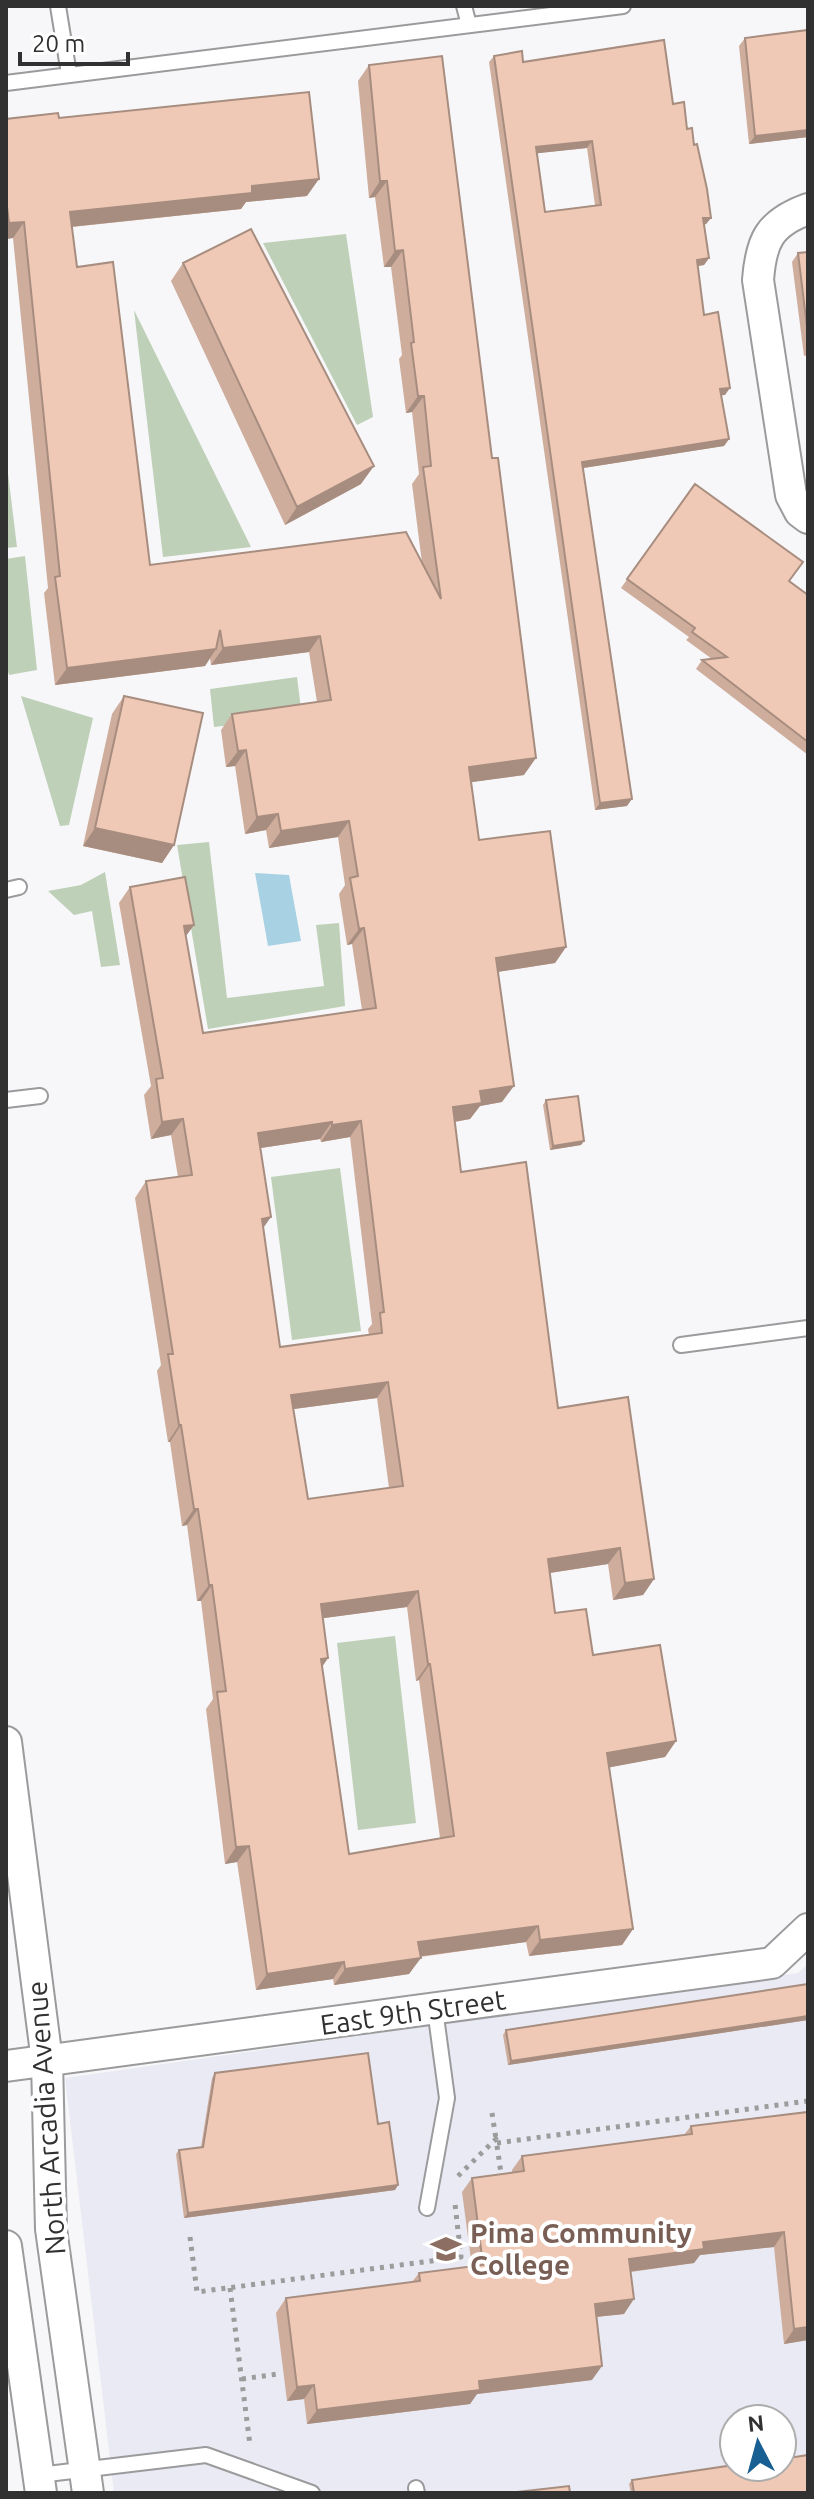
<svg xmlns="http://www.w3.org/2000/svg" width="814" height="2499" font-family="Ubuntu,sans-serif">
	<rect width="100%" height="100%" fill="#f7f7f9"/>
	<!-- built -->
	<path fill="#e9eaf3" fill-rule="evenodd" d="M 808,1964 L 808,2493 L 114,2493 L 65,2078 L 798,1973 ZM 734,2419 L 782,2419 L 782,2467 L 734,2467 Z"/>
	<!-- green -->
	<path fill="#bed0b7" d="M 346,234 L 373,417 L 357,425 L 263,243 Z
		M 134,310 L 251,547 L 163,557 Z
		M 6,457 L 17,547 L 6,548 Z
		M 25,556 L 37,670 L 9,675 L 6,664 L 6,559 Z
		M 297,677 L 302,717 L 214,727 L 210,689 Z
		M 21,696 L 93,718 L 69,825 L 60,826 Z
		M 209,842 L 227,998 L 324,986 L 316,925 L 339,923 L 345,1006 L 208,1029 L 177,845 Z
		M 105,872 L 120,965 L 101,967 L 92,911 L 74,915 L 48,891 L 81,885 Z
		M 340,1168 L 361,1331 L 292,1340 L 271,1177 Z
		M 395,1636 L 416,1823 L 358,1830 L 337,1643 Z"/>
	<!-- water -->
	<path fill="#a8d2e4" d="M 255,873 L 289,875 L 301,941 L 268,946 Z"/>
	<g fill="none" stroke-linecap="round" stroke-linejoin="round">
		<!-- lane casing -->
		<g stroke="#9b9b9d" stroke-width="18">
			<path id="lane" d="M 58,6 L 69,74
				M 464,6 L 469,25
				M 6,83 L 623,6
				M 6,890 L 19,887
				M 6,1100 L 40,1096
				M 681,1345 L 808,1328
				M 427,2208 L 447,2098 L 435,2009
				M 39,2475 L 206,2455 L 312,2493
				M 416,2488 L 417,2493"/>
		</g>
		<!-- street casing -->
		<g stroke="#9b9b9d" stroke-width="34">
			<path id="street" d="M 808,209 C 769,223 761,241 758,280 L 791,495 L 800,512 L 808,518
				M 6,1742 L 47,2061 L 51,2229 L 88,2493
				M 6,2066 L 772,1963 L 808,1929
				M 6,2246 L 41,2493"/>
		</g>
		<!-- path -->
		<path stroke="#9c9c9d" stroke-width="5" stroke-dasharray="4 6" stroke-linecap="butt" d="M 492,2113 L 496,2139
			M 497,2143 L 808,2101
			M 458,2176 L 496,2139 L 502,2180
			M 190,2237 L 197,2292 L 461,2257 L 455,2204
			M 230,2288 L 250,2445
			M 242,2379 L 278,2374"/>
		<!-- lane -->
		<use href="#lane" stroke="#fff" stroke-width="14"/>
		<!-- street -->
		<use href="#street" stroke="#fff" stroke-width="30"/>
	</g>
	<!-- wall -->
	<path fill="#cead9d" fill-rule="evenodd" d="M 808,30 L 808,137 L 749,144 L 739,46 L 745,38 Z
		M 494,56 L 523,62 L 673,104 L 687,129 L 694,145 L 711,218 L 706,224 L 704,225 L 709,258 L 704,265 L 697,266 L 704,315 L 725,395 L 721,395 L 729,439 L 724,446 L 583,468 L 627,806 L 595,810 L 489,62 ZM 587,148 L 595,205 L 545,212 L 537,153 Z
		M 369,65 L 524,775 L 471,782 L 479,840 L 566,947 L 555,963 L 498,972 L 502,1102 L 480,1106 L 470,1119 L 455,1122 L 461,1172 L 558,1408 L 654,1579 L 643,1595 L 613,1600 L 608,1564 L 550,1573 L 555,1613 L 593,1655 L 676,1741 L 665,1757 L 609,1767 L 633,1929 L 622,1945 L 529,1956 L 526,1942 L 420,1957 L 409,1974 L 334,1985 L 333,1979 L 256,1990 L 237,1862 L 225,1864 L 206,1709 L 213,1699 L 201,1601 L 197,1601 L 187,1525 L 182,1526 L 170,1442 L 168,1442 L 157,1371 L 161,1365 L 135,1198 L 146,1181 L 178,1177 L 171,1135 L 151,1139 L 144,1095 L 151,1086 L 119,903 L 130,887 L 194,925 L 186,936 L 203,1033 L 362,1010 L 352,944 L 347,945 L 339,894 L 345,885 L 338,837 L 269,848 L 266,830 L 245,834 L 235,766 L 226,767 L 221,730 L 232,714 L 317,702 L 309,652 L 211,665 L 210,658 L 205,666 L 55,685 L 44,593 L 48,588 L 13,238 L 6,239 L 6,119 L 59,118 L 307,196 L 246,202 L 241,209 L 72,227 L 77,267 L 150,565 L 422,563 L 412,484 L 419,474 L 412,412 L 406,413 L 399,359 L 402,355 L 391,267 L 384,267 L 375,197 L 369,198 L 358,81 ZM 350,1137 L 372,1324 L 368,1329 L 369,1335 L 280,1347 L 263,1228 L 261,1148 L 320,1139 L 321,1142 ZM 377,1398 L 389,1488 L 308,1499 L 293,1409 ZM 407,1607 L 416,1681 L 419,1680 L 440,1838 L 349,1854 L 322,1667 L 328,1658 L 323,1618 Z
		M 808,252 L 808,355 L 804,356 L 792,262 L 798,253 Z
		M 183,263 L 361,484 L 285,525 L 171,281 Z
		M 695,484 L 789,581 L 808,595 L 808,755 L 696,669 L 702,660 L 712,659 L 686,640 L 689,637 L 621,588 Z
		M 124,696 L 174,845 L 162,863 L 83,846 L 112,714 Z
		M 546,1100 L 584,1141 L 581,1145 L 550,1150 L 543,1105 Z
		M 808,1984 L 808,2020 L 508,2065 L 503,2035 L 506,2030 Z
		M 215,2073 L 378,2124 L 398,2185 L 395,2190 L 184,2218 L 176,2154 L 179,2150 L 201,2147 L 212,2078 Z
		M 808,2112 L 808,2340 L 784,2344 L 774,2247 L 700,2255 L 694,2263 L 631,2272 L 624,2314 L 596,2317 L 592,2380 L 477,2394 L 470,2404 L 307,2424 L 304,2399 L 287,2401 L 276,2313 L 286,2298 L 412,2282 L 419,2273 L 472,2267 L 462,2192 L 472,2178 L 512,2173 L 512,2170 L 522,2156 L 684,2135 L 691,2126 Z
		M 632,2480 L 808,2493 L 631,2493 L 629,2484 Z"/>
	<!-- shaded-wall -->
	<path fill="#a78d7f" d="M 808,130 L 808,137 L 749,144 L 755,136 Z
		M 592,141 L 587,148 L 531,154 L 536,147 Z
		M 319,179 L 307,196 L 246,202 L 241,209 L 59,228 L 70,212 L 252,186 Z
		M 380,181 L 387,181 L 375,197 L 369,198 Z
		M 703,218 L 711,218 L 706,224 L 698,225 Z
		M 24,222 L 13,238 L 6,239 L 6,228 L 9,223 Z
		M 403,250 L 391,267 L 384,267 L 395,251 Z
		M 709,258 L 704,265 L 692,267 L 697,260 Z
		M 730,388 L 725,395 L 716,396 L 720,389 Z
		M 418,396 L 424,396 L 412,412 L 406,413 Z
		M 729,439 L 724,446 L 577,469 L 582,462 Z
		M 374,466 L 361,484 L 285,525 L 297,507 Z
		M 320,636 L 309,652 L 211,665 L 223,648 Z
		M 216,649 L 205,666 L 55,685 L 67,668 Z
		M 246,750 L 235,766 L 226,767 L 238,751 Z
		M 536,758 L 524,775 L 458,784 L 469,767 Z
		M 632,799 L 627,806 L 595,810 L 600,803 Z
		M 278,814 L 266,830 L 245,834 L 257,817 Z
		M 349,821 L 338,837 L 269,848 L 281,831 Z
		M 95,828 L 174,845 L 162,863 L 83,846 Z
		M 194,925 L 182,941 L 184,926 Z
		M 364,928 L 352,944 L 347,945 L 359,929 Z
		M 566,947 L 555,963 L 484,974 L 496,958 Z
		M 514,1086 L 502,1102 L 480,1106 L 470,1119 L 441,1124 L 453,1107 L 480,1091 Z
		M 183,1119 L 171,1135 L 151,1139 L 162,1122 Z
		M 361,1121 L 350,1137 L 321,1142 L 332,1125 Z
		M 332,1122 L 320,1139 L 247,1150 L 258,1133 Z
		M 584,1141 L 581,1145 L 550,1150 L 553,1146 Z
		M 271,1217 L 259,1234 L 262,1219 Z
		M 388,1382 L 377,1398 L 279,1411 L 291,1395 Z
		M 179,1425 L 181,1425 L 170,1442 L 168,1442 Z
		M 194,1509 L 198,1509 L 187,1525 L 182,1526 Z
		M 620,1548 L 608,1564 L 536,1575 L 548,1559 Z
		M 654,1579 L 643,1595 L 613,1600 L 625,1583 Z
		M 209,1585 L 212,1585 L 201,1601 L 197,1601 Z
		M 418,1591 L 407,1607 L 310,1620 L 321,1604 Z
		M 328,1658 L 317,1674 L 321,1659 Z
		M 428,1664 L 430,1664 L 419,1680 L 416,1681 Z
		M 676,1741 L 665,1757 L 596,1770 L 607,1753 Z
		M 249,1846 L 237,1862 L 225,1864 L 236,1847 Z
		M 538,1926 L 526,1942 L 407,1958 L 418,1942 Z
		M 633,1929 L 622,1945 L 529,1956 L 540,1940 Z
		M 421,1958 L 409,1974 L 334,1985 L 345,1969 Z
		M 344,1962 L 333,1979 L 256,1990 L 267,1974 Z
		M 808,2016 L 808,2020 L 508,2065 L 511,2061 Z
		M 398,2185 L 395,2190 L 184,2218 L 188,2213 Z
		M 784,2232 L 774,2247 L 700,2255 L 694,2263 L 619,2273 L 629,2259 L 703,2242 Z
		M 634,2299 L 624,2314 L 585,2318 L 595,2304 Z
		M 808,2327 L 808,2340 L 784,2344 L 794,2329 Z
		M 602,2366 L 592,2380 L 477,2394 L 470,2404 L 307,2424 L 317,2410 L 479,2381 Z
		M 314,2385 L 304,2399 L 287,2401 L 297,2387 Z"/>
	<!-- building -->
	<path fill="#efc9b6" stroke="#a78d7f" stroke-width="2" fill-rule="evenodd" d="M 808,30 L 808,130 L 755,136 L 745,38 Z
		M 664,40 L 673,104 L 684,102 L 687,129 L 692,128 L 694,145 L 697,144 L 707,189 L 711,218 L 703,218 L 709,258 L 697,260 L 704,315 L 718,312 L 730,388 L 720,389 L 729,439 L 582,462 L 632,799 L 600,803 L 494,56 L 522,51 L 523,62 ZM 592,141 L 601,205 L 545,212 L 536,147 Z
		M 442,56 L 492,458 L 498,458 L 536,758 L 469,767 L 479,840 L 550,831 L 566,947 L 496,958 L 514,1086 L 480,1091 L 482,1103 L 453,1107 L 461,1172 L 526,1162 L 558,1408 L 628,1397 L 654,1579 L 625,1583 L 620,1548 L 548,1559 L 555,1613 L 586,1609 L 593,1655 L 660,1645 L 676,1741 L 607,1753 L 633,1929 L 540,1940 L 538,1926 L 418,1942 L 421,1958 L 345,1969 L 344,1962 L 267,1974 L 249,1846 L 236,1847 L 217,1692 L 226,1691 L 212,1585 L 209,1585 L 198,1509 L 194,1509 L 181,1425 L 179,1425 L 168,1354 L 173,1354 L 146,1181 L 192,1175 L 183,1119 L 162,1122 L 156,1079 L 163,1078 L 130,887 L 185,877 L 194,925 L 184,926 L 203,1033 L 376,1008 L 364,928 L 359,929 L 350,878 L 358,876 L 349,821 L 281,831 L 278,814 L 257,817 L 246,750 L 238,751 L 232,714 L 331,700 L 320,636 L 223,648 L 220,630 L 216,649 L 67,668 L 55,577 L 60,576 L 24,222 L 9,223 L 6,198 L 6,119 L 58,113 L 59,118 L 309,92 L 319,179 L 252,186 L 252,193 L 70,212 L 77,267 L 113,262 L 150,565 L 406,532 L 441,599 L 423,467 L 431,466 L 424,396 L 418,396 L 411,343 L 414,342 L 403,250 L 395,251 L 387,181 L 380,181 L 369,65 ZM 361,1121 L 384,1312 L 380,1313 L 382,1333 L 280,1347 L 262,1219 L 271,1217 L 258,1133 L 332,1122 L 332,1125 ZM 388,1382 L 403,1486 L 308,1499 L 291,1395 ZM 418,1591 L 428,1664 L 430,1664 L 454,1836 L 349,1854 L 321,1659 L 328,1658 L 321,1604 Z
		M 251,229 L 374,466 L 297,507 L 183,263 Z
		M 808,252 L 808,335 L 798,253 Z
		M 695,484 L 803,562 L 789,581 L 808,595 L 808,742 L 702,660 L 727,657 L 692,632 L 695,628 L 627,579 Z
		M 124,696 L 203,713 L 174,845 L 95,828 Z
		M 578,1096 L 584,1141 L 553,1146 L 546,1100 Z
		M 808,1984 L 808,2016 L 511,2061 L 506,2030 Z
		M 368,2053 L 378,2124 L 389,2122 L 398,2185 L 188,2213 L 179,2150 L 203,2147 L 215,2073 Z
		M 808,2112 L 808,2327 L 794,2329 L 784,2232 L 703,2242 L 704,2249 L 629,2259 L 634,2299 L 595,2304 L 602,2366 L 479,2381 L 480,2390 L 317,2410 L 314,2385 L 297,2387 L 286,2298 L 420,2281 L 419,2273 L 483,2265 L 472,2178 L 524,2171 L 522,2156 L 692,2134 L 691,2126 Z
		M 808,2455 L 808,2493 L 634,2493 L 632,2480 L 734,2465 L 734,2467 L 782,2467 L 782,2459 Z
		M 569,2486 L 570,2493 L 508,2493 Z"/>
	<!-- icons -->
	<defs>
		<g id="university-bare" transform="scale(2.4)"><path d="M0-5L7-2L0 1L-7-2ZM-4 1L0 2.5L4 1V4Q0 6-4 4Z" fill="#8d6e63" stroke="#fff" stroke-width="2.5" paint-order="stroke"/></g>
	</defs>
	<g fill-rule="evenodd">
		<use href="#university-bare" x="446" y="2249"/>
	</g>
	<g text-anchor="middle" stroke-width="8" stroke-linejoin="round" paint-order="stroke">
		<!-- street labels -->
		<g font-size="28" fill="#313132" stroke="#fff">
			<text transform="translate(413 2012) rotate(-8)" y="10">East 9th Street</text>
			<text transform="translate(46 2118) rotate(-94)" y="10">North Arcadia Avenue</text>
		</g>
		<!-- education labels -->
		<g font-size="28" font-weight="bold" fill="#785e54" stroke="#fff" text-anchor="start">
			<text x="470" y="2243">Pima Community<tspan x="470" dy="32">College</tspan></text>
		</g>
	</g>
	<!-- border -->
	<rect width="814" height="2499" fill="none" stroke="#313132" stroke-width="16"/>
	<!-- north arrow -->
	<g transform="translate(758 2443) rotate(354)"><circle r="38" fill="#ffffff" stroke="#adadad" stroke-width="2"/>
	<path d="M0-6L14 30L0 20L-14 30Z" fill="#185f93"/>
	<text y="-12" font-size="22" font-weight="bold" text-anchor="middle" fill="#313132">N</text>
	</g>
	<!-- scale -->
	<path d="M20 52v12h108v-12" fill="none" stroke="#313132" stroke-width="4"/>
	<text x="32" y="52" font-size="24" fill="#313132" stroke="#ffffff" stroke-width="6" paint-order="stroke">20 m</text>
</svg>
